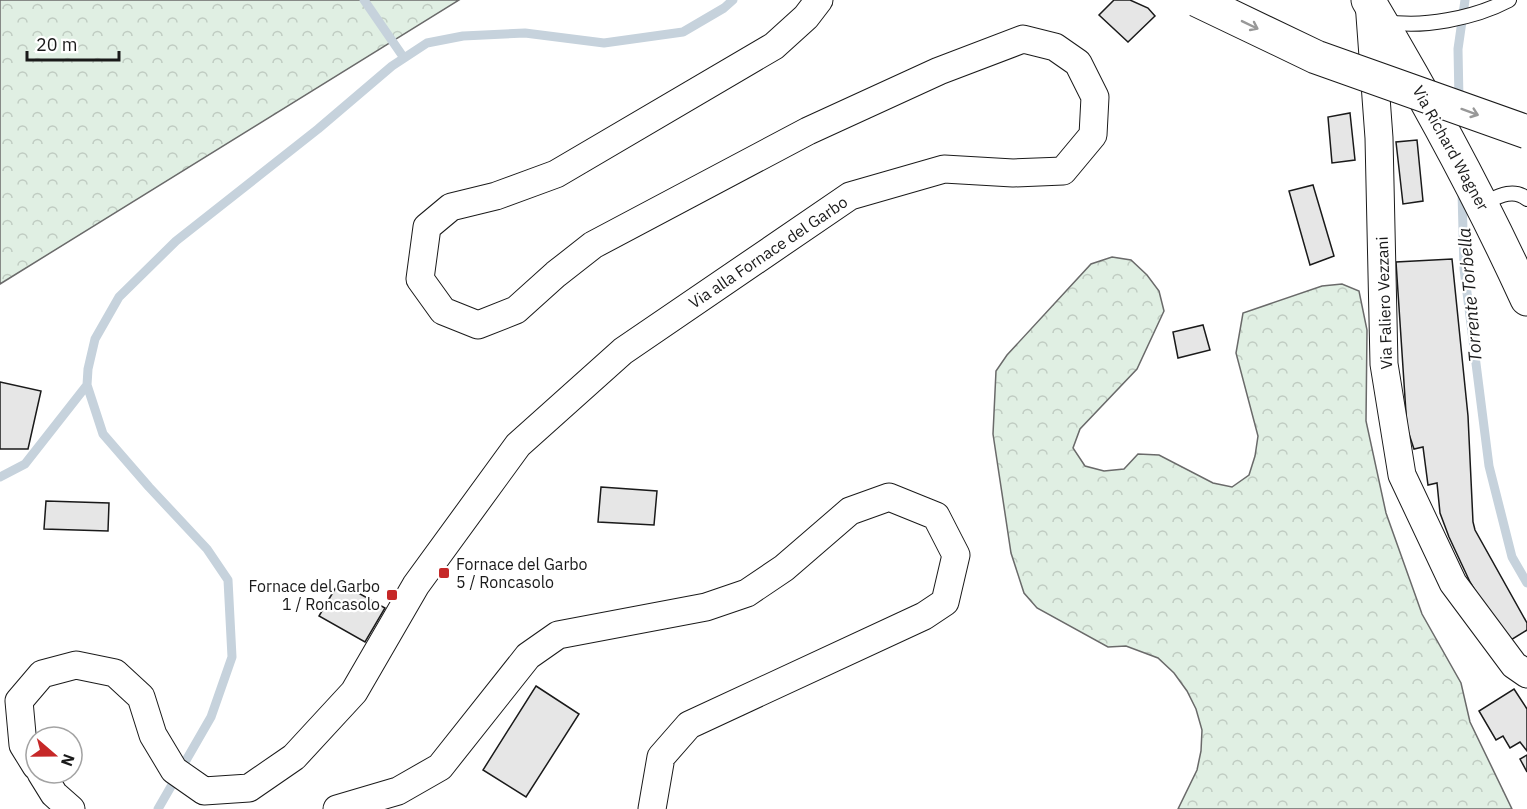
<svg xmlns="http://www.w3.org/2000/svg" width="1527" height="809" font-family="'IBM Plex Sans',sans-serif">
	<defs>
		<pattern id="forest-crowns" width="20" height="18" patternUnits="userSpaceOnUse" patternTransform="scale(1.5)"><rect width="20" height="18" fill="#e0efe3"/><path d="M2 6a3 3 0 1 1 6 0M12 15a3 3 0 1 1 6 0" fill="none" stroke="#c0ccc2"/></pattern>
	</defs>
	<rect width="100%" height="100%" fill="#fff"/>
	<!-- forest -->
	<path fill="url(#forest-crowns)" stroke="#6a6a6a" stroke-width="1.5" d="M 0,0 L 459,0 L 0,284 Z
		M 1112,257 L 1131,260 L 1147,275 L 1159,291 L 1164,311 L 1137,369 L 1080,429 L 1073,448 L 1085,466 L 1104,471 L 1124,469 L 1138,454 L 1159,455 L 1213,483 L 1232,487 L 1249,475 L 1255,456 L 1258,436 L 1236,353 L 1243,313 L 1322,286 L 1342,284 L 1359,291 L 1367,330 L 1366,421 L 1386,513 L 1422,614 L 1461,683 L 1470,722 L 1512,809 L 1178,809 L 1197,770 L 1201,751 L 1202,730 L 1196,709 L 1187,691 L 1174,673 L 1158,658 L 1126,646 L 1108,647 L 1037,608 L 1024,593 L 1011,553 L 993,434 L 996,371 L 1007,355 L 1091,264 Z"/>
	<g fill="none" stroke-linecap="round" stroke-linejoin="round">
		<!-- stream -->
		<path stroke="#c6d2dc" stroke-width="9" d="M 364,0 L 404,58
			M 1459,100 L 1458,49 L 1465,0
			M 1462,192 L 1464,269 L 1489,466 L 1512,557 L 1527,583
			M 0,477 L 25,464 L 87,385
			M 158,809 L 211,717 L 232,657 L 228,580 L 207,549 L 149,487 L 103,434 L 87,385 L 88,369 L 95,339 L 119,297 L 176,241 L 318,129 L 392,66 L 427,43 L 463,36 L 525,33 L 604,43 L 683,32 L 724,8 L 733,0"/>
	</g>
	<!-- building -->
	<path fill="#e6e6e6" stroke="#1a1a1a" stroke-width="1.5" d="M 1114,0 L 1130,0 L 1148,8 L 1155,16 L 1128,42 L 1099,15 Z
		M 1350,113 L 1355,160 L 1332,163 L 1328,117 Z
		M 1417,140 L 1423,201 L 1403,204 L 1396,142 Z
		M 1313,185 L 1334,256 L 1310,265 L 1289,191 Z
		M 1452,259 L 1468,416 L 1473,522 L 1475,530 L 1527,623 L 1527,630 L 1506,643 L 1470,582 L 1449,537 L 1440,513 L 1437,483 L 1428,485 L 1423,447 L 1414,449 L 1407,428 L 1396,262 Z
		M 1203,325 L 1210,350 L 1178,358 L 1173,332 Z
		M 0,382 L 41,391 L 28,449 L 0,449 Z
		M 601,487 L 657,491 L 654,525 L 598,522 Z
		M 46,501 L 109,503 L 108,531 L 44,529 Z
		M 339,582 L 385,608 L 365,642 L 319,616 Z
		M 536,686 L 579,714 L 526,797 L 483,770 Z
		M 1514,689 L 1527,709 L 1527,751 L 1520,742 L 1510,748 L 1503,736 L 1496,740 L 1479,711 Z
		M 1527,755 L 1527,772 L 1520,759 Z"/>
	<g fill="none" stroke-linecap="round" stroke-linejoin="round">
		<!-- lane casing -->
		<g stroke="#1a1a1a" stroke-width="16">
			<path id="lane" d="M 1383,21 C 1421,29 1475,18 1509,0
				M 1482,204 C 1497,197 1513,187 1527,199"/>
		</g>
		<!-- street casing -->
		<g stroke="#1a1a1a" stroke-width="29">
			<path id="street" d="M 1369,2 L 1379,138 L 1384,364 L 1402,475 L 1453,583 L 1514,665 L 1527,674
				M 36,766 L 23,745 L 19,701 L 42,674 L 76,665 L 115,673 L 141,697 L 153,735 L 174,770 L 204,791 L 249,788 L 294,757 L 354,692 L 416,585 L 518,445 L 623,351 L 850,196 L 944,169 L 1013,173 L 1063,171 L 1093,135 L 1095,97 L 1078,63 L 1055,47 L 1023,39 L 939,71 L 808,131 L 593,245 L 556,274 L 516,310 L 478,325 L 443,311 L 420,279 L 427,227 L 451,207 L 496,196 L 556,174 L 774,46 L 806,17 L 819,0
				M 41,773 L 54,794 L 71,809
				M 337,809 L 398,791 L 440,767 L 528,656 L 558,635 L 706,607 L 747,593 L 784,568 L 850,511 L 889,497 L 936,516 L 956,555 L 945,602 L 924,616 L 689,725 L 661,757 L 652,809"/>
		</g>
		<!-- secondary casing -->
		<g stroke="#1a1a1a" stroke-width="35">
			<path id="secondary" d="M 1368,0 C 1426,97 1480,196 1527,299"/>
		</g>
		<!-- lane -->
		<use href="#lane" stroke="#fff" stroke-width="14"/>
		<!-- street -->
		<use href="#street" stroke="#fff" stroke-width="27"/>
		<!-- secondary -->
		<use href="#secondary" stroke="#fff" stroke-width="33"/>
		<!-- highway-bridge casing -->
		<g stroke="#1a1a1a" stroke-width="35" stroke-linecap="butt">
			<path id="highway-bridge" d="M 1197,0 L 1316,57 L 1527,132"/>
		</g>
		<!-- highway-bridge -->
		<use href="#highway-bridge" stroke="#fff" stroke-width="33"/>
	</g>
	<!-- one-way arrows -->
	<defs><path id="oneway-shaft" d="M-6 0H5M1.5-3L5.5 0L1.5 3" fill="none" stroke-width="1.6" stroke-linecap="round" stroke-linejoin="round" transform="scale(1.5)"/></defs>
	<g stroke="#989898">
		<use href="#oneway-shaft" transform="translate(1250 25) rotate(26)"/>
		<use href="#oneway-shaft" transform="translate(1470 112) rotate(20)"/>
	</g>
	<!-- markers -->
	<g fill="#c62828" stroke="#fff" stroke-width="2">
		<rect x="438" y="567" width="12" height="12" rx="3"/>
		<rect x="386" y="589" width="12" height="12" rx="3"/>
	</g>
	<g text-anchor="middle" stroke-width="4.5" stroke-linejoin="round" paint-order="stroke">
		<!-- street labels -->
		<g font-size="16" fill="#1a1a1a" stroke="#fff">
			<text transform="translate(1451 148) rotate(61)" y="6">Via Richard Wagner</text>
			<text transform="translate(768 252) rotate(-34)" y="6">Via alla Fornace del Garbo</text>
			<text transform="translate(1384 303) rotate(-92)" y="6">Via Faliero Vezzani</text>
		</g>
		<!-- poi labels -->
		<g font-size="16" fill="#1a1a1a" stroke="#fff" text-anchor="start">
			<text x="456" y="570">Fornace del Garbo<tspan x="456" dy="18">5 / Roncasolo</tspan></text>
			<text x="380" y="592" text-anchor="end">Fornace del Garbo<tspan x="380" dy="18">1 / Roncasolo</tspan></text>
		</g>
		<!-- water labels -->
		<g font-size="18" font-style="italic" fill="#1a1a1a" stroke="#fff">
			<text transform="translate(1470 295) rotate(-95)" y="6">Torrente Torbella</text>
		</g>
	</g>
	<!-- north arrow -->
	<g transform="translate(54 755) rotate(110)"><circle r="28" fill="#ffffff" stroke="#a3a3a3" stroke-width="1.5"/>
	<path d="M0-4.5L10 22L0 15L-10 22Z" fill="#c62828"/>
	<text y="-9" font-size="16" font-weight="bold" text-anchor="middle" fill="#1a1a1a">N</text>
	</g>
	<!-- scale -->
	<path d="M27 51v9h92v-9" fill="none" stroke="#1a1a1a" stroke-width="3"/>
	<text x="36" y="51" font-size="18" fill="#1a1a1a" stroke="#ffffff" stroke-width="4.5" paint-order="stroke">20 m</text>
</svg>
